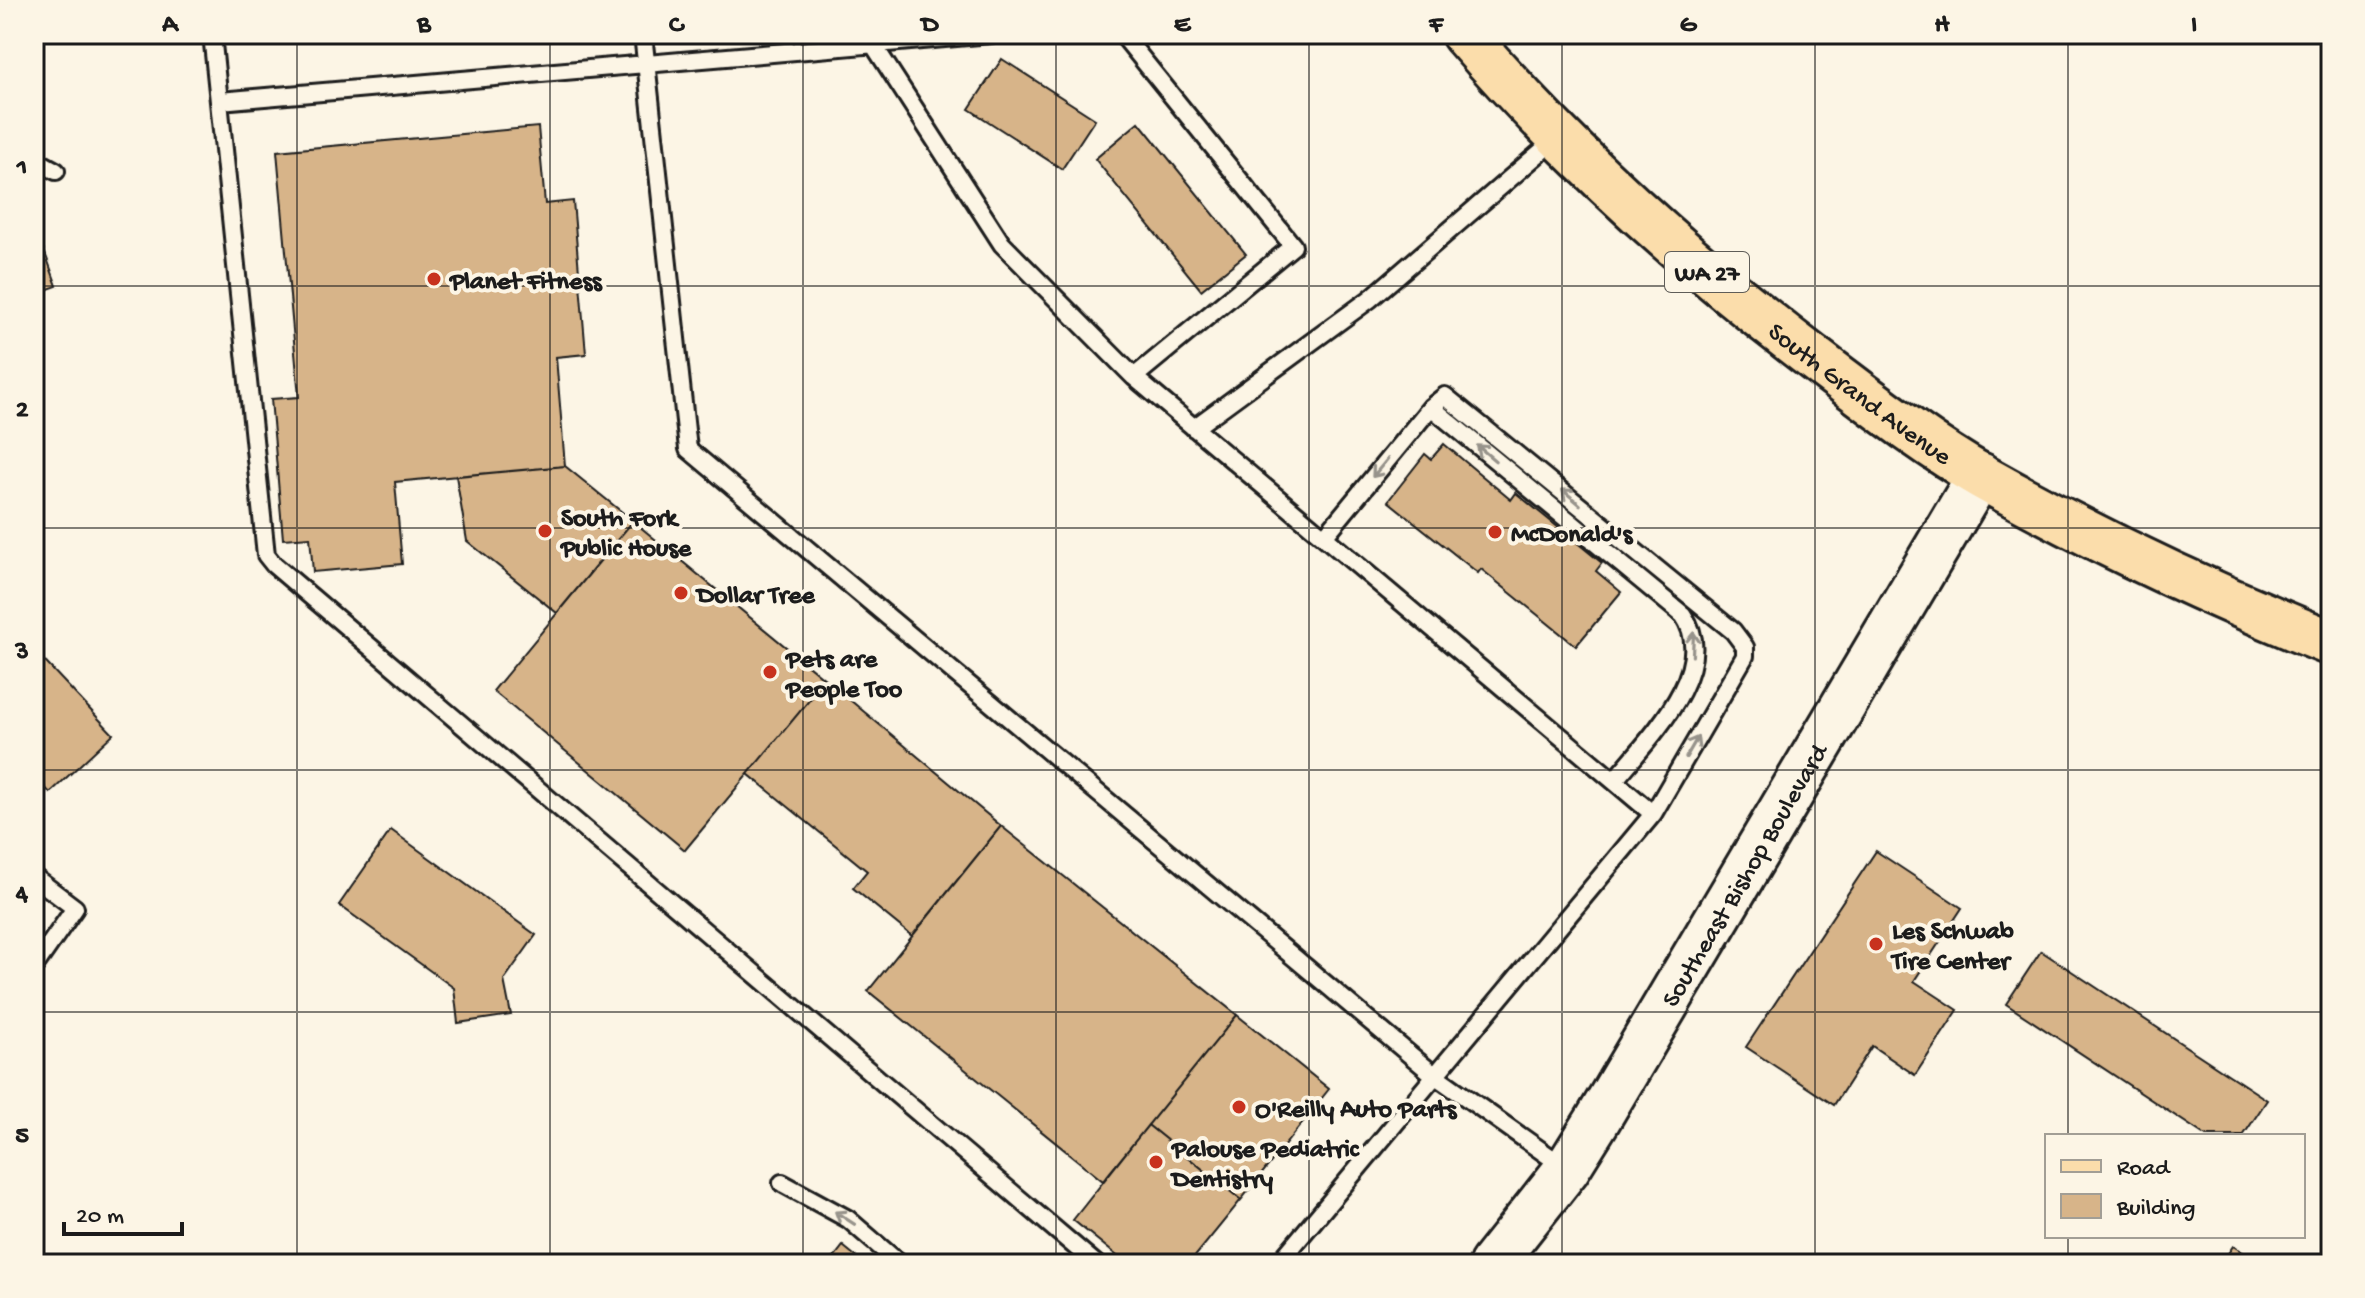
<svg xmlns="http://www.w3.org/2000/svg" width="2365" height="1298" font-family="'Gochi Hand',sans-serif">
	<rect width="100%" height="100%" fill="#fcf5e5"/>
	<filter id="ink" filterUnits="userSpaceOnUse"><feTurbulence type="fractalNoise" baseFrequency=".0125" numOctaves="2"/><feDisplacementMap in="SourceGraphic" scale="16" xChannelSelector="R" yChannelSelector="G"/><feConvolveMatrix kernelMatrix="1 2 1 2 8 2 1 2 1" color-interpolation-filters="sRGB"/></filter>
	<g filter="url(#ink)">
		<!-- building -->
		<path fill="#d7b489" stroke="#1c1c1c" stroke-width="2" d="M 1002,59 L 1095,119 L 1062,169 L 969,109 Z
			M 1139,122 L 1246,254 L 1201,290 L 1095,159 Z
			M 538,127 L 545,204 L 573,201 L 586,354 L 556,357 L 565,466 L 395,482 L 402,564 L 313,572 L 310,537 L 283,539 L 271,399 L 299,397 L 277,151 Z
			M 34,223 L 57,286 L 34,294 Z
			M 1444,444 L 1511,500 L 1516,493 L 1602,563 L 1596,571 L 1621,592 L 1576,646 L 1481,569 L 1478,573 L 1388,501 L 1425,454 L 1431,459 Z
			M 565,466 L 633,521 L 557,613 L 467,541 L 456,476 Z
			M 633,521 L 826,680 L 685,850 L 493,691 Z
			M 34,650 L 113,734 L 50,793 L 34,775 Z
			M 826,680 L 1001,826 L 912,936 L 853,888 L 867,871 L 748,774 Z
			M 1001,826 L 1237,1015 L 1103,1181 L 868,991 Z
			M 391,830 L 536,935 L 504,980 L 511,1015 L 458,1023 L 454,988 L 339,905 Z
			M 1876,851 L 1962,908 L 1914,981 L 1958,1010 L 1915,1075 L 1872,1046 L 1834,1105 L 1746,1047 Z
			M 2041,951 L 2267,1100 L 2243,1136 L 2206,1136 L 2006,1004 Z
			M 1237,1015 L 1329,1089 L 1241,1200 L 1148,1125 Z
			M 1148,1125 L 1241,1200 L 1189,1264 L 1127,1264 L 1073,1220 Z
			M 843,1246 L 865,1264 L 829,1264 Z
			M 2233,1246 L 2262,1264 L 2221,1264 Z"/>
		<g fill="none" stroke-linecap="round" stroke-linejoin="round">
			<!-- lane casing -->
			<g stroke="#1c1c1c" stroke-width="22">
				<path id="lane" d="M 212,34 L 266,555 L 274,565 L 1096,1264
					M 643,34 L 688,449 L 1433,1074 L 1567,1169
					M 1122,34 L 1293,246 L 1134,377
					M 873,44 L 1002,244 L 1134,377 L 1653,814 L 1278,1264
					M 220,101 L 991,34
					M 34,159 L 56,171
					M 1431,407 L 1683,615 C 1721,669 1646,741 1614,781
					M 1194,428 L 1370,299 L 1558,137
					M 1324,537 L 1431,407 L 1445,396 L 1733,631 L 1745,647 L 1745,656 L 1653,814
					M 34,877 L 75,908 L 34,967
					M 782,1183 L 848,1219 L 900,1264"/>
			</g>
			<!-- secondary casing -->
			<g stroke="#1c1c1c" stroke-width="50">
				<g id="secondary">
					<path id="s1" d="M 1492,1264 L 1567,1169 L 1597,1121 L 1980,475"/>
				</g>
			</g>
			<!-- primary casing -->
			<g stroke="#1c1c1c" stroke-width="50">
				<g id="primary">
					<path id="s2" d="M 1464,34 C 1572,159 1696,270 1828,369 C 1877,406 1928,446 1982,477 C 2094,540 2211,595 2331,643"/>
				</g>
			</g>
			<!-- lane -->
			<use href="#lane" stroke="#fcf5e5" stroke-width="16"/>
			<!-- secondary -->
			<use href="#secondary" stroke="#fcf5e5" stroke-width="44"/>
			<!-- primary -->
			<use href="#primary" stroke="#fbddab" stroke-width="44"/>
		</g>
		<!-- one-way arrows -->
		<defs><path id="oneway-shaft" d="M-6 0H5M1.5-3L5.5 0L1.5 3" fill="none" stroke-width="1.6" stroke-linecap="round" stroke-linejoin="round" transform="scale(2)"/></defs>
		<g stroke="#97938b">
			<use href="#oneway-shaft" transform="translate(1486 453) rotate(-140)"/>
			<use href="#oneway-shaft" transform="translate(1380 468) rotate(130)"/>
			<use href="#oneway-shaft" transform="translate(1571 497) rotate(-140)"/>
			<use href="#oneway-shaft" transform="translate(1693 644) rotate(-87)"/>
			<use href="#oneway-shaft" transform="translate(1692 747) rotate(-60)"/>
			<use href="#oneway-shaft" transform="translate(845 1218) rotate(-147)"/>
		</g>
	</g>
	<!-- grid -->
	<path fill="none" stroke="#1c1c1c" stroke-width="2" stroke-opacity="0.55" d="M 297,34 L 297,1264M 550,34 L 550,1264M 803,34 L 803,1264M 1056,34 L 1056,1264M 1309,34 L 1309,1264M 1562,34 L 1562,1264M 1815,34 L 1815,1264M 2068,34 L 2068,1136M 34,286 L 2331,286M 34,528 L 2331,528M 34,770 L 2331,770M 34,1012 L 2331,1012M 2068,1236 L 2068,1264"/>
	<!-- markers -->
	<g fill="#c8321e" stroke="#fcf5e5" stroke-width="3">
		<circle cx="434" cy="279" r="8"/>
		<circle cx="545" cy="531" r="8"/>
		<circle cx="1495" cy="532" r="8"/>
		<circle cx="681" cy="593" r="8"/>
		<circle cx="770" cy="672" r="8"/>
		<circle cx="1876" cy="944" r="8"/>
		<circle cx="1239" cy="1107" r="8"/>
		<circle cx="1156" cy="1162" r="8"/>
	</g>
	<g text-anchor="middle" stroke-width="8" stroke-linejoin="round" paint-order="stroke">
		<!-- shield labels -->
		<rect fill="#fcf5e5" stroke="#5f5d58" stroke-width="2" x="1665" y="252" width="84" height="40" rx="6"/>
		<g font-size="24" font-weight="bold" fill="#1c1c1c">
			<text x="1707" y="280">WA 27</text>
		</g>
		<!-- poi labels -->
		<g font-size="26" font-weight="bold" fill="#1c1c1c" stroke="#fcf5e5" text-anchor="start">
			<text x="450" y="288">Planet Fitness</text>
			<text x="561" y="525">South Fork<tspan x="561" dy="30">Public House</tspan></text>
			<text x="1511" y="541">McDonald's</text>
			<text x="697" y="602">Dollar Tree</text>
			<text x="786" y="666">Pets are<tspan x="786" dy="30">People Too</tspan></text>
			<text x="1892" y="938">Les Schwab<tspan x="1892" dy="30">Tire Center</tspan></text>
			<text x="1255" y="1116">O'Reilly Auto Parts</text>
			<text x="1172" y="1156">Palouse Pediatric<tspan x="1172" dy="30">Dentistry</tspan></text>
		</g>
		<!-- street labels -->
		<g font-size="26" fill="#1c1c1c" stroke="#fcf5e5">
			<text dy="9" stroke="none"><textPath href="#s2" startOffset="536">South Grand Avenue</textPath></text>
			<text dy="9" stroke="none"><textPath href="#s1" startOffset="464">Southeast Bishop Boulevard</textPath></text>
		</g>
	</g>
	<!-- margin -->
	<rect width="2365" height="1298" fill="none" stroke="#fcf5e5" stroke-width="88"/>
	<!-- legend -->
	<rect x="2045" y="1134" width="260" height="104" fill="#fcf5e5" stroke="#a29e95" stroke-width="2"/>
	<rect x="2061" y="1160" width="40" height="12" fill="#fbddab" stroke="#a29e95" stroke-width="2"/>
	<text x="2117" y="1174" font-size="24" fill="#1c1c1c">Road</text>
	<rect x="2061" y="1194" width="40" height="24" fill="#d7b489" stroke="#a29e95" stroke-width="2"/>
	<text x="2117" y="1214" font-size="24" fill="#1c1c1c">Building</text>
	<!-- scale -->
	<path d="M64 1222v12h118v-12" fill="none" stroke="#1c1c1c" stroke-width="4"/>
	<text x="76" y="1222" font-size="24" fill="#1c1c1c" stroke="#fcf5e5" stroke-width="6" paint-order="stroke">20 m</text>
	<rect x="44" y="44" width="2277" height="1210" fill="none" stroke="#1c1c1c" stroke-width="3"/>
	<g font-size="26" text-anchor="middle" font-weight="bold" fill="#1c1c1c">
		<text x="170" y="31">A</text>
		<text x="424" y="31">B</text>
		<text x="676" y="31">C</text>
		<text x="930" y="31">D</text>
		<text x="1182" y="31">E</text>
		<text x="1436" y="31">F</text>
		<text x="1688" y="31">G</text>
		<text x="1942" y="31">H</text>
		<text x="2194" y="31">I</text>
		<text x="22" y="174">1</text>
		<text x="22" y="416">2</text>
		<text x="22" y="658">3</text>
		<text x="22" y="900">4</text>
		<text x="22" y="1142">5</text>
	</g>
</svg>
